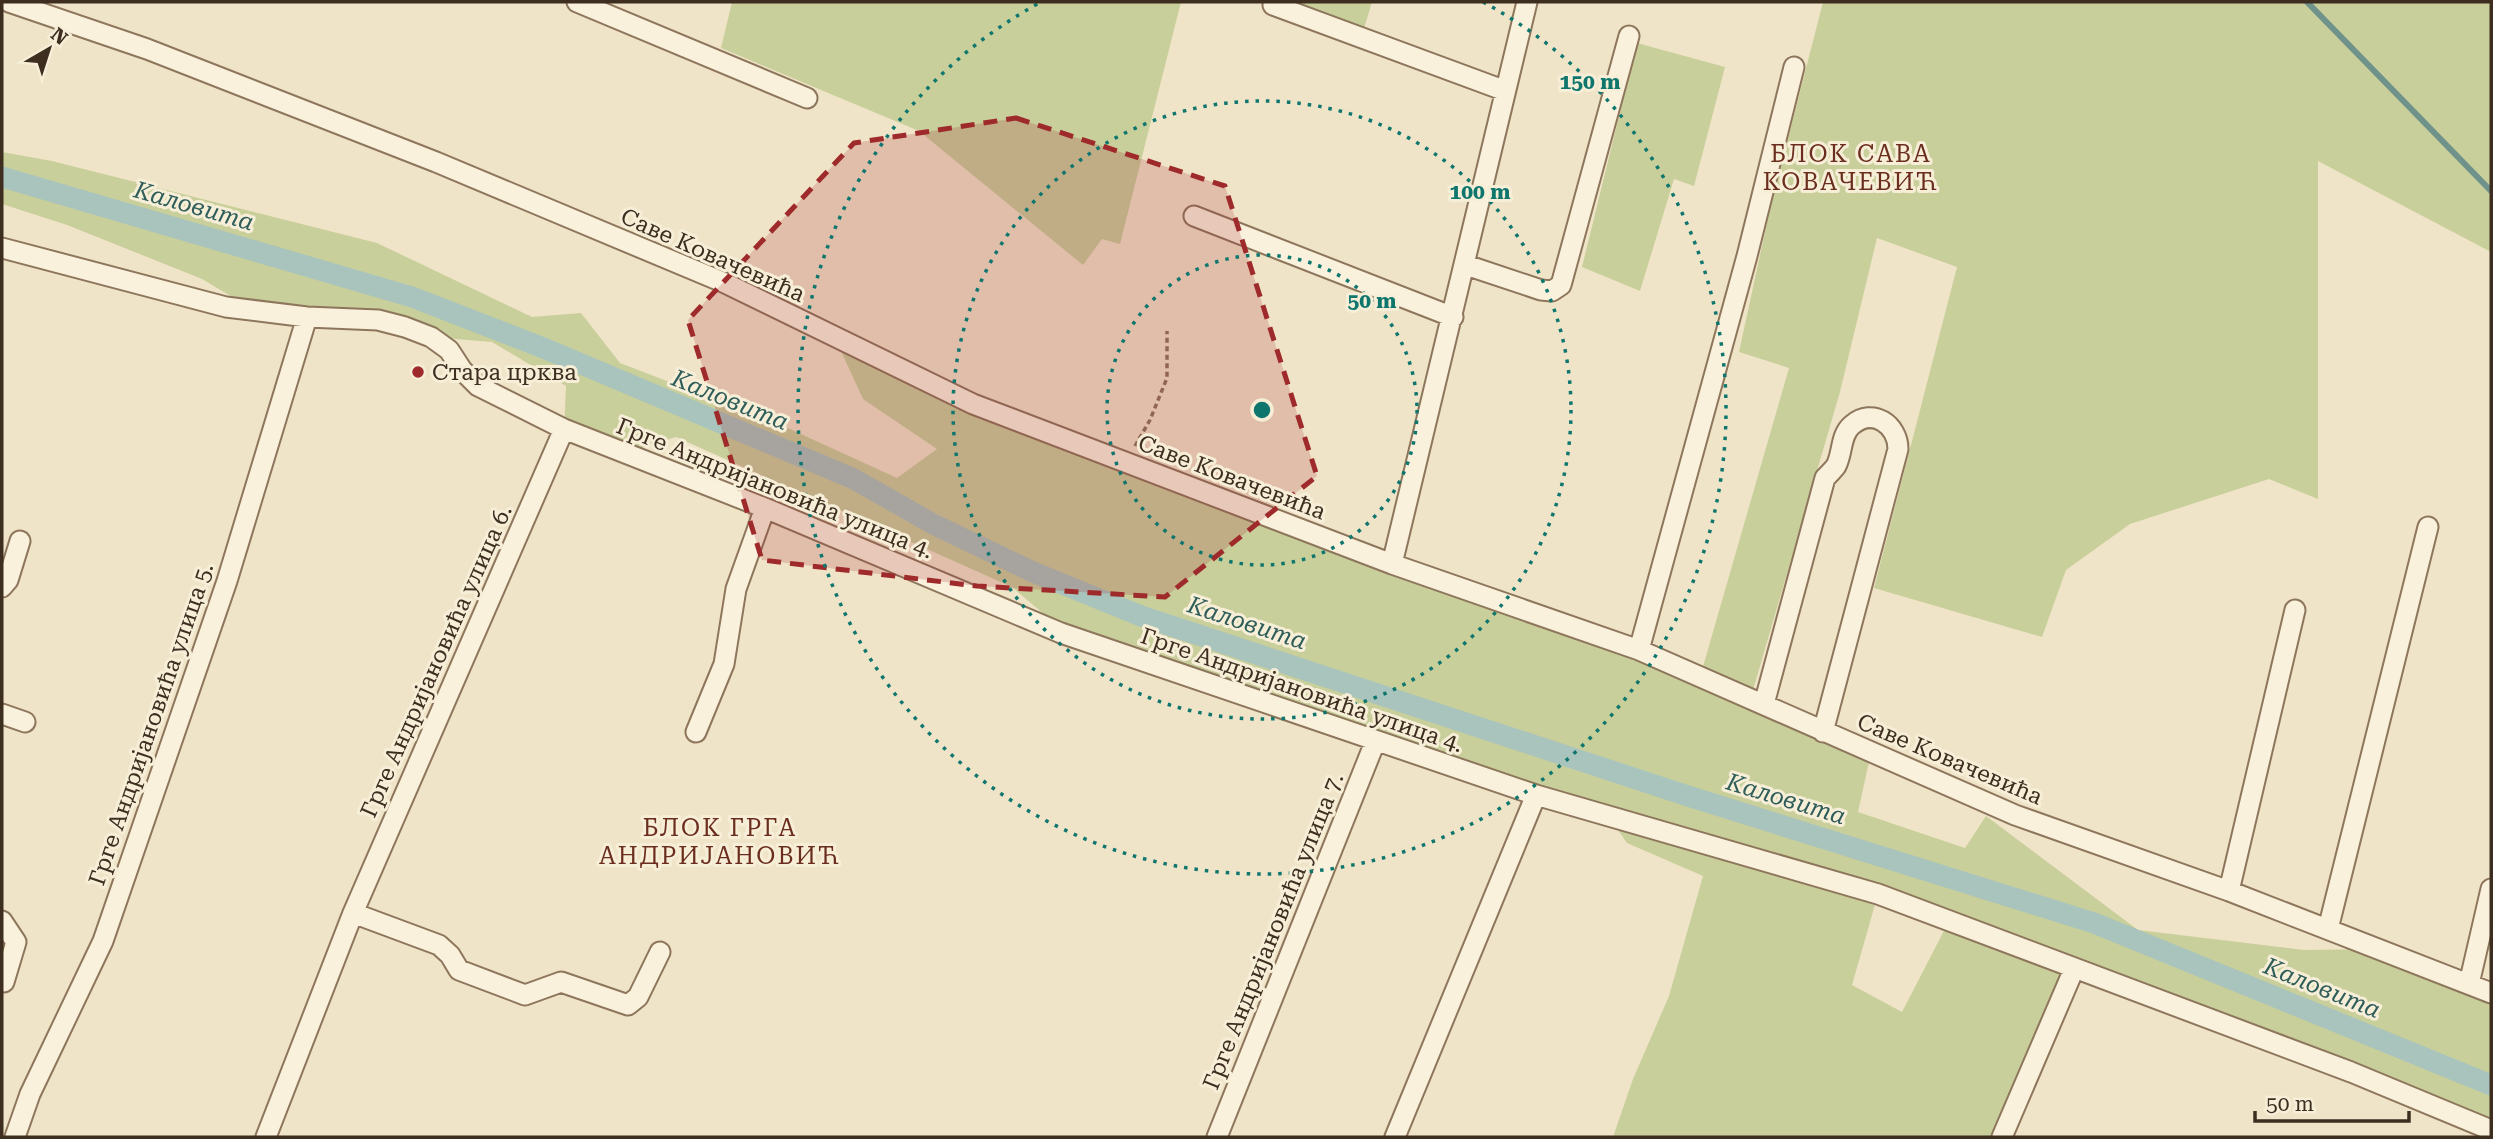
<svg xmlns="http://www.w3.org/2000/svg" width="2493" height="1139" font-family="'Roboto Serif',serif">
	<rect width="100%" height="100%" fill="#f0e4c8"/>
	<!-- green -->
	<path fill="#c9cf9b" fill-rule="evenodd" d="M 732,2 L 1181,2 L 1120,244 L 1102,239 L 1083,265 L 919,131 L 721,48 Z
		M 1273,2 L 1372,2 L 1362,35 Z
		M 1823,2 L 2491,2 L 2491,252 L 2318,161 L 2318,499 L 2269,479 L 2130,524 L 2066,570 L 2042,637 L 1874,588 L 1957,267 L 1877,238 L 1840,392 L 1751,697 L 1700,677 L 1789,368 L 1739,352 L 1770,209 Z
		M 1637,43 L 1725,67 L 1694,186 L 1674,179 L 1640,291 L 1582,267 Z
		M 2,152 L 52,161 L 377,243 L 532,317 L 581,313 L 620,363 L 779,424 L 897,478 L 937,449 L 863,399 L 835,338 L 977,406 L 1565,624 L 1633,660 L 1684,676 L 1869,762 L 1858,812 L 1965,848 L 1986,816 L 2138,930 L 2304,950 L 2378,949 L 2491,995 L 2491,1130 L 2074,969 L 2002,1137 L 1613,1137 L 1633,1079 L 1669,996 L 1703,876 L 1627,843 L 1606,813 L 1071,637 L 1012,587 L 676,437 L 625,453 L 564,429 L 566,386 L 492,342 L 431,337 L 256,311 L 202,279 L 67,225 L 2,204 ZM 1878,894 L 1949,921 L 1902,1012 L 1852,985 Z"/>
	<g fill="none" stroke-linecap="round" stroke-linejoin="round">
		<!-- stream -->
		<path stroke="#6f938a" stroke-width="6" d="M 2307,2 L 2491,191"/>
		<!-- canal -->
		<path stroke="#a9c4bc" stroke-width="21" d="M 2,177 L 412,297 L 541,347 L 854,479 L 933,524 L 1033,572 L 1141,616 L 1691,797 L 2094,923 L 2491,1085"/>
		<!-- minor casing -->
		<g stroke="#8d765c" stroke-width="23">
			<path id="minor" d="M 9,2 L 147,49 L 436,162 L 725,283 L 973,404 L 1392,564 L 1639,650 L 2015,815 L 2229,891 L 2491,993
				M 577,2 L 807,98
				M 1273,5 L 1503,90
				M 1194,216 L 1453,317
				M 2,248 L 226,307 L 307,317 L 378,320 L 405,327 L 431,337 L 449,350 L 462,370 L 478,386 L 564,429 L 765,508 L 1061,633 L 1536,795 L 1878,894 L 2351,1072 L 2491,1130
				M 1466,265 L 1541,290 L 1552,291 L 1561,285 L 1629,36
				M 1392,564 L 1527,2
				M 2,587 L 8,580 L 20,541
				M 1639,650 L 1747,256 L 1794,67
				M 1764,704 L 1825,478 C 1829,474 1833,470 1836,466 C 1843,453 1840,435 1852,425 C 1873,407 1898,425 1898,449 L 1823,732
				M 2,714 L 25,722
				M 696,732 L 724,664 L 736,589 L 765,508
				M 2229,891 L 2295,610
				M 353,913 L 439,945 L 450,955 L 459,970 L 525,995 L 561,982 L 628,1005 L 638,997 L 660,952
				M 2,921 L 16,942 L 4,982
				M 2328,929 L 2428,527
				M 2469,984 L 2491,889
				M 15,1137 L 30,1094 L 103,941 L 227,581 L 307,317
				M 266,1137 L 353,913 L 564,429
				M 1217,1137 L 1375,742
				M 1395,1137 L 1536,795
				M 2002,1137 L 2074,969"/>
		</g>
		<!-- path -->
		<path stroke="#8d765c" stroke-width="3.5" stroke-dasharray="5 3.5" stroke-linecap="butt" d="M 1135,446 L 1150,420 L 1167,378 L 1167,331"/>
		<!-- minor -->
		<use href="#minor" stroke="#faf1dc" stroke-width="19"/>
	</g>
	<!-- marked area -->
	<path fill="#9e2a2b" fill-opacity="0.2" stroke="#9e2a2b" stroke-width="5" stroke-dasharray="14 9" stroke-linejoin="round" d="M 1016,118 L 1225,186 L 1317,476 L 1165,597 L 977,586 L 762,560 L 688,320 L 854,143 Z"/>
	<!-- distance rings -->
	<g fill="none" stroke="#0f766e" stroke-width="3.5" stroke-dasharray="3.5 7">
		<circle cx="1262" cy="410" r="155"/>
		<circle cx="1262" cy="410" r="309"/>
		<path d="M1483 2A464 464 0 1 1 1041 2"/>
	</g>
	<!-- markers -->
	<circle fill="#9e2a2b" stroke="#f7eed8" stroke-width="2.5" cx="418" cy="372" r="7"/>
	<g text-anchor="middle" stroke-width="6" stroke-linejoin="round" paint-order="stroke">
		<!-- street labels -->
		<g font-size="23" fill="#3d2e20" stroke="#f7eed8">
			<text transform="translate(713 255) rotate(24)" y="8">Саве Ковачевића</text>
			<text transform="translate(1232 477) rotate(21)" y="8">Саве Ковачевића</text>
			<text transform="translate(775 488) rotate(22)" y="8">Грге Андријановића улица 4.</text>
			<text transform="translate(436 661) rotate(-66)" y="8">Грге Андријановића улица 6.</text>
			<text transform="translate(1302 690) rotate(19)" y="8">Грге Андријановића улица 4.</text>
			<text transform="translate(151 724) rotate(-71)" y="8">Грге Андријановића улица 5.</text>
			<text transform="translate(1950 759) rotate(23)" y="8">Саве Ковачевића</text>
			<text transform="translate(1273 931) rotate(-68)" y="8">Грге Андријановића улица 7.</text>
		</g>
		<!-- poi labels -->
		<g font-size="23" fill="#3d2e20" stroke="#f7eed8" text-anchor="start">
			<text x="432" y="380">Стара црква</text>
		</g>
		<!-- neighbourhood labels -->
		<g font-size="24" letter-spacing="2" fill="#6b2e1e" stroke="#f7eed8">
			<text x="1851" y="162">БЛОК САВА<tspan x="1851" dy="28">КОВАЧЕВИЋ</tspan></text>
			<text x="720" y="836">БЛОК ГРГА<tspan x="720" dy="28">АНДРИЈАНОВИЋ</tspan></text>
		</g>
		<!-- water labels -->
		<g font-size="24" font-style="italic" fill="#2f5d5a" stroke="#f7eed8">
			<text transform="translate(194 206) rotate(16)" y="8">Каловита</text>
			<text transform="translate(730 400) rotate(22)" y="8">Каловита</text>
			<text transform="translate(1247 623) rotate(18)" y="8">Каловита</text>
			<text transform="translate(1786 799) rotate(17)" y="8">Каловита</text>
			<text transform="translate(2322 988) rotate(22)" y="8">Каловита</text>
		</g>
	</g>
	<circle cx="1262" cy="410" r="10" fill="#0f766e" stroke="#f7eed8" stroke-width="3.5"/>
	<g font-size="21" text-anchor="middle" font-weight="bold" fill="#0f766e" stroke="#f7eed8" stroke-width="6" stroke-linejoin="round" paint-order="stroke">
		<text x="1590" y="89">150 m</text>
		<text x="1480" y="199">100 m</text>
		<text x="1372" y="308">50 m</text>
	</g>
	<!-- border -->
	<rect width="2493" height="1139" fill="none" stroke="#3d2e20" stroke-width="7"/>
	<!-- north arrow -->
	<g transform="translate(49 49) rotate(39)" stroke="#f7eed8" stroke-width="5" paint-order="stroke">
	<path d="M0-5L12 26L0 18L-12 26Z" fill="#3d2e20"/>
	<text y="-10" font-size="19" font-weight="bold" text-anchor="middle" fill="#3d2e20">N</text>
	</g>
	<!-- scale -->
	<path d="M2255 1111v10h154v-10" fill="none" stroke="#3d2e20" stroke-width="3.5"/>
	<text x="2266" y="1111" font-size="21" fill="#3d2e20" stroke="#f7eed8" stroke-width="5" paint-order="stroke">50 m</text>
</svg>
